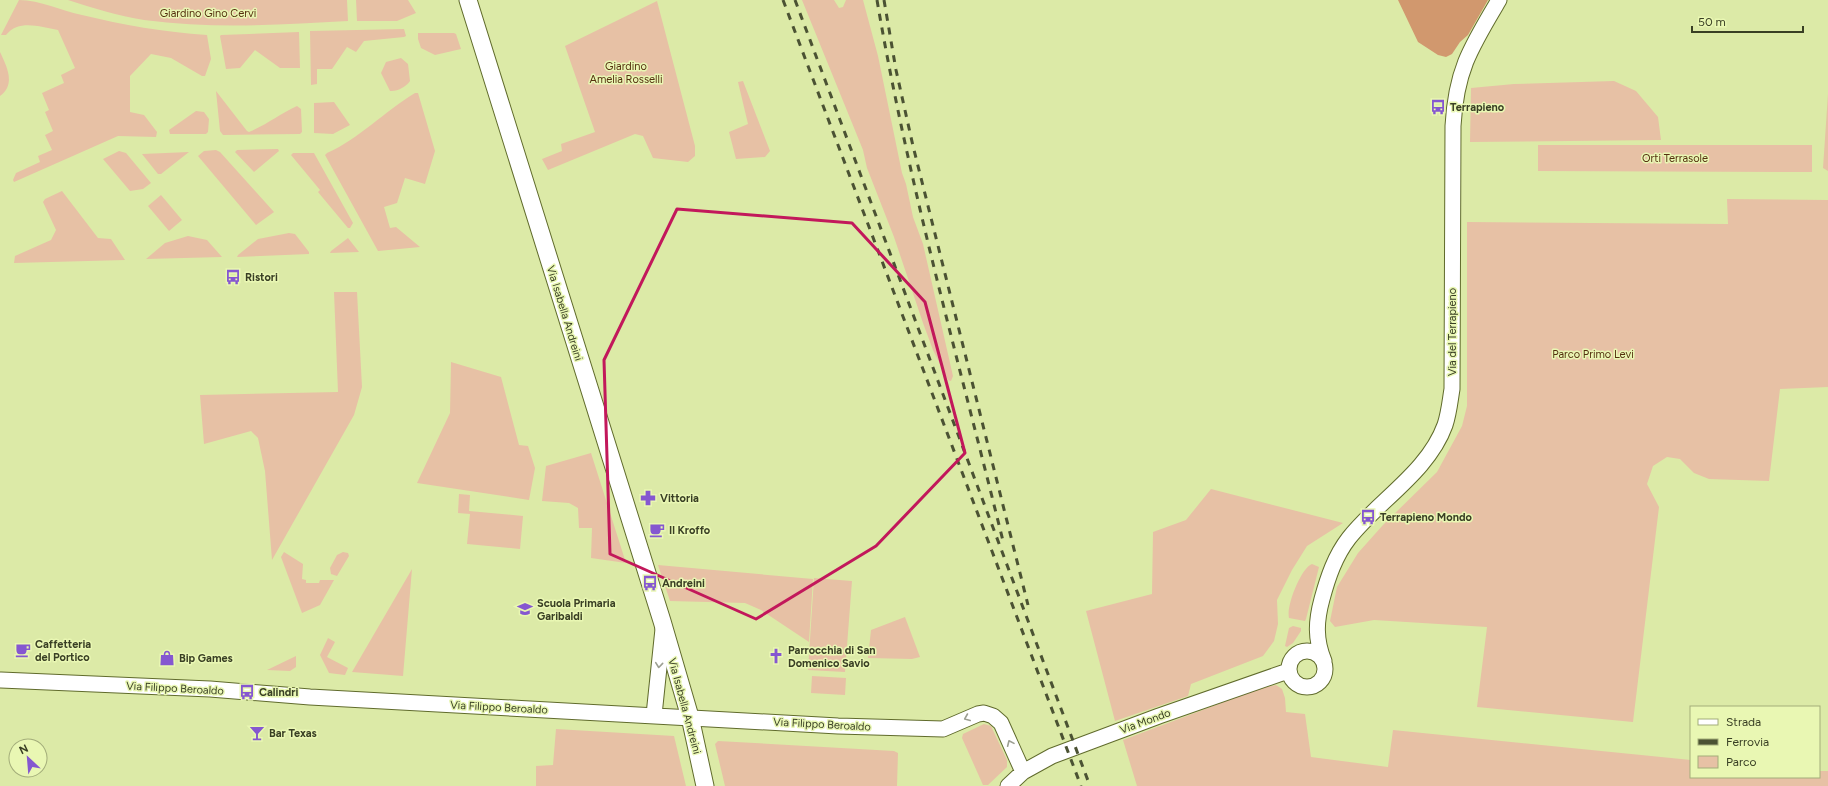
<svg xmlns="http://www.w3.org/2000/svg" width="1828" height="786" font-family="Figtree,sans-serif">
	<rect width="100%" height="100%" fill="#dceaa7"/>
	<!-- green -->
	<path fill="#e7c1a5" d="M 19,0 C 40,0 62,11 82,15 C 123,25 164,32 207,35 L 211,59 L 205,76 L 202,76 L 171,58 L 151,54 L 130,76 L 130,112 L 144,115 L 157,132 L 156,137 L 118,136 L 14,182 L 13,180 L 16,173 L 40,162 L 38,156 L 52,150 L 45,135 L 53,131 L 45,112 L 49,110 L 42,93 L 64,83 L 61,75 L 75,68 L 58,30 C 40,27 19,19 6,35 L 1,35 Z
		M 68,0 L 347,0 L 348,21 C 280,25 212,29 144,20 C 118,16 93,8 68,0 Z
		M 356,0 L 408,0 L 416,13 L 397,21 L 357,21 Z
		M 802,0 L 834,0 L 839,8 L 843,7 L 846,0 L 863,0 L 878,56 L 902,173 L 906,184 L 913,217 L 923,244 L 953,376 L 951,381 L 948,380 L 933,350 L 923,323 L 894,237 L 867,168 L 863,150 Z
		M 657,1 L 695,146 L 695,156 L 688,162 L 653,158 L 643,136 L 635,134 L 548,170 L 542,159 L 562,151 L 561,144 L 595,132 L 565,46 Z
		M 404,29 L 406,36 L 404,37 L 364,41 L 356,52 L 347,47 L 332,69 L 317,69 L 317,84 L 311,85 L 310,31 Z
		M 299,32 L 300,68 L 280,68 L 255,50 L 240,68 L 226,69 L 220,36 L 221,35 Z
		M 418,33 L 454,33 L 456,34 L 461,49 L 435,55 L 421,48 L 418,39 Z
		M 0,52 C 7,67 16,84 0,96 Z
		M 401,58 L 408,64 L 410,81 C 407,86 397,92 390,91 L 381,73 L 386,62 Z
		M 743,81 L 770,151 L 765,157 L 736,159 L 729,132 L 748,124 L 738,82 Z
		M 1614,81 L 1636,91 L 1658,117 L 1661,140 L 1470,142 L 1471,88 L 1514,84 Z
		M 216,91 L 247,131 L 249,132 C 266,125 280,114 297,106 L 301,109 L 302,132 L 300,134 L 223,135 L 220,131 Z
		M 415,93 L 418,93 L 435,151 L 425,184 L 405,178 L 397,203 L 384,207 L 390,228 L 396,227 L 420,247 L 378,251 L 325,155 L 327,153 C 359,139 385,111 415,93 Z
		M 1828,94 L 1828,171 L 1823,168 Z
		M 334,102 L 350,125 L 333,134 L 314,133 L 314,103 Z
		M 196,111 L 204,112 L 209,119 L 208,132 L 206,134 L 170,134 L 169,130 Z
		M 1538,145 L 1812,145 L 1812,172 L 1538,171 Z
		M 278,149 L 279,151 L 254,172 L 235,152 L 237,150 Z
		M 216,150 L 220,152 L 274,212 L 256,225 L 198,156 L 204,151 Z
		M 119,151 L 126,153 L 151,183 L 143,189 L 130,191 L 103,159 Z
		M 189,152 L 161,174 L 158,174 L 142,154 Z
		M 293,153 L 314,153 L 353,223 L 350,228 L 348,228 L 318,192 L 320,190 L 291,155 Z
		M 62,191 L 98,238 L 111,239 L 125,260 L 14,263 L 15,256 L 51,240 L 56,230 L 43,202 L 45,199 Z
		M 161,195 L 182,220 L 169,231 L 148,206 Z
		M 1727,199 L 1828,200 L 1828,387 L 1780,389 L 1769,481 L 1709,479 L 1694,473 L 1680,459 L 1667,457 L 1653,466 L 1647,484 L 1659,507 L 1633,722 L 1477,707 L 1487,627 L 1374,620 L 1335,627 L 1330,621 L 1337,587 L 1358,553 L 1383,525 L 1437,472 L 1462,426 L 1467,406 L 1467,222 L 1728,224 Z
		M 289,233 L 295,234 L 309,252 L 309,254 L 237,257 L 238,255 L 258,239 Z
		M 188,236 L 207,240 L 222,257 L 146,259 L 165,243 Z
		M 348,238 L 359,252 L 330,253 L 331,251 Z
		M 334,292 L 357,292 L 362,387 L 354,415 L 272,560 L 265,471 L 258,438 L 251,431 L 204,444 L 200,395 L 338,392 Z
		M 451,362 L 501,377 L 519,445 L 528,446 L 535,468 L 529,500 L 417,483 L 450,413 Z
		M 591,453 L 626,563 L 591,558 L 592,528 L 579,528 L 578,508 L 569,503 L 542,501 L 546,466 Z
		M 1211,489 L 1343,523 L 1307,546 L 1292,570 L 1277,600 L 1278,624 L 1274,641 L 1263,656 L 1191,684 L 1188,696 L 1115,721 L 1086,611 L 1152,594 L 1153,532 L 1186,520 Z
		M 459,494 L 470,495 L 469,511 L 523,516 L 520,549 L 467,544 L 470,514 L 458,513 Z
		M 284,552 L 303,564 L 302,579 L 306,580 L 306,583 L 319,583 L 320,580 L 334,580 L 320,605 L 302,613 L 281,557 Z
		M 343,552 L 348,553 L 349,556 L 337,576 L 331,574 L 330,568 L 337,555 Z
		M 1312,564 L 1319,567 L 1306,619 L 1305,621 L 1289,618 C 1286,606 1301,568 1312,564 Z
		M 658,565 L 813,579 L 809,642 L 761,610 L 745,603 L 670,601 Z
		M 412,569 L 403,676 L 352,672 Z
		M 814,578 L 852,581 L 845,672 L 808,670 Z
		M 905,617 L 920,657 L 912,659 L 868,658 L 871,630 Z
		M 1293,626 L 1301,628 L 1301,631 L 1293,643 L 1287,647 L 1285,646 L 1289,628 Z
		M 328,638 L 335,642 L 327,657 L 348,668 L 345,675 L 329,673 L 320,655 Z
		M 296,656 L 296,667 L 290,671 L 267,670 Z
		M 812,676 L 846,678 L 845,695 L 811,693 Z
		M 1276,685 L 1282,689 L 1285,698 L 1286,712 L 1305,714 L 1311,757 L 1388,767 L 1393,730 L 1691,760 L 1691,777 L 1819,777 L 1819,771 L 1828,771 L 1828,786 L 1137,786 L 1123,740 L 1261,688 Z
		M 984,724 L 991,726 L 1007,760 L 1007,767 L 988,785 L 983,785 L 962,738 L 963,734 Z
		M 556,729 L 674,736 L 686,786 L 536,786 L 536,766 L 553,765 Z
		M 718,741 L 894,751 L 898,753 L 897,786 L 725,786 L 715,744 Z"/>
	<!-- forest -->
	<path fill="#d1986e" d="M 1398,0 L 1488,0 L 1468,35 L 1460,42 L 1452,54 L 1446,57 L 1438,55 L 1418,42 Z"/>
	<g fill="none" stroke-linecap="round" stroke-linejoin="round">
		<!-- tertiary casing -->
		<g stroke="#606b2c" stroke-width="17">
			<path id="tertiary" d="M1289 669a18 18 0 1 1 36 0a18 18 0 1 1-36 0Z
				M 1324,661 C 1315,639 1316,621 1322,599 C 1328,577 1335,556 1349,538 C 1379,500 1428,472 1445,425 C 1449,413 1450,401 1452,389 L 1453,126 C 1456,70 1471,47 1499,0
				M 1,680 L 210,689 L 310,697 L 838,726 L 943,729 L 978,714 L 984,713 L 993,716 L 1001,723 L 1023,772
				M 654,715 L 663,629
				M 1008,786 L 1023,772 L 1052,756 L 1159,716 L 1288,671"/>
		</g>
		<!-- secondary casing -->
		<g stroke="#606b2c" stroke-width="19">
			<path id="secondary" d="M 468,0 L 662,621 L 690,717 L 705,786"/>
		</g>
		<!-- tertiary -->
		<use href="#tertiary" stroke="#fff" stroke-width="15"/>
		<!-- secondary -->
		<use href="#secondary" stroke="#fff" stroke-width="17"/>
		<!-- rail -->
		<path stroke="#4b5233" stroke-width="3" stroke-dasharray="7 7" stroke-linecap="butt" d="M 783,0 L 1081,786
			M 795,0 L 1090,786
			M 877,0 C 908,183 959,362 1003,541
			M 884,0 L 896,70 L 913,146 L 1028,605"/>
	</g>
	<!-- one-way arrows -->
	<defs><path id="oneway-chevron" d="M-2-3.5L2.5 0L-2 3.5" fill="none" stroke-width="1.6" stroke-linecap="round" stroke-linejoin="round"/></defs>
	<g stroke="#9c9f92">
		<use href="#oneway-chevron" transform="translate(659 665) rotate(96)"/>
		<use href="#oneway-chevron" transform="translate(967 718) rotate(157)"/>
		<use href="#oneway-chevron" transform="translate(1010 743) rotate(-114)"/>
	</g>
	<!-- marked area -->
	<path fill="none" stroke="#c2185b" stroke-width="3" stroke-linejoin="round" d="M 677,209 L 852,223 L 925,302 L 965,453 L 876,546 L 756,619 L 610,554 L 604,360 Z"/>
	<!-- icons -->
	<defs>
		<g id="bus-bare" transform="scale(1.2)"><path d="M-5-6H5V4H4V6H2V4H-2V6H-4V4H-5ZM-3.5-4V0h7V-4ZM-3.5 1.2v1.5H-2V1.2ZM2 1.2v1.5H3.5V1.2Z" fill="#8557d0" stroke="#e9f7b3" stroke-width="2.5" paint-order="stroke"/></g>
		<g id="pharmacy-bare" transform="scale(1.2)"><path d="M-2-6h4v4h4v4h-4v4h-4v-4h-4v-4h4Z" fill="#8557d0" stroke="#e9f7b3" stroke-width="2.5" paint-order="stroke"/></g>
		<g id="cafe-bare" transform="scale(1.2)"><path d="M-5.5-4.5H6V0H3Q3 3.5 0 3.5H-2.5Q-5.5 3.5-5.5 0ZM3-3.2v2h1.7v-2ZM-6 4.5H4V6H-6Z" fill="#8557d0" stroke="#e9f7b3" stroke-width="2.5" paint-order="stroke"/></g>
		<g id="school-bare" transform="scale(1.2)"><path d="M0-5L7-2L0 1L-7-2ZM-4 1L0 2.5L4 1V4Q0 6-4 4Z" fill="#8557d0" stroke="#e9f7b3" stroke-width="2.5" paint-order="stroke"/></g>
		<g id="church-bare" transform="scale(1.2)"><path d="M-1.2-6h2.4v3.5h3.3v2.4h-3.3V6h-2.4V-.1h-3.3v-2.4h3.3Z" fill="#8557d0" stroke="#e9f7b3" stroke-width="2.5" paint-order="stroke"/></g>
		<g id="shop-bare" transform="scale(1.2)"><path d="M-5-2.5h2.3a2.7 3.5 0 0 1 5.4 0H5L5.5 6h-11ZM-1.5-2.5h3a1.5 2.3 0 0 0-3 0Z" fill="#8557d0" stroke="#e9f7b3" stroke-width="2.5" paint-order="stroke"/></g>
		<g id="bar-bare" transform="scale(1.2)"><path d="M-6-5H6L.8 .8V4.5H3.5V6h-7V4.5H-.8V.8Z" fill="#8557d0" stroke="#e9f7b3" stroke-width="2.5" paint-order="stroke"/></g>
	</defs>
	<g fill-rule="evenodd">
		<use href="#bus-bare" x="1438" y="107"/>
		<use href="#bus-bare" x="233" y="277"/>
		<use href="#pharmacy-bare" x="648" y="498"/>
		<use href="#bus-bare" x="1368" y="517"/>
		<use href="#cafe-bare" x="657" y="530"/>
		<use href="#bus-bare" x="650" y="583"/>
		<use href="#school-bare" x="525" y="609"/>
		<use href="#cafe-bare" x="23" y="650"/>
		<use href="#church-bare" x="776" y="656"/>
		<use href="#shop-bare" x="167" y="658"/>
		<use href="#bus-bare" x="247" y="692"/>
		<use href="#bar-bare" x="257" y="733"/>
	</g>
	<g text-anchor="middle" stroke-width="3" stroke-linejoin="round" paint-order="stroke">
		<!-- park labels -->
		<g font-size="11" fill="#55300f" stroke="#e9f7b3">
			<text x="208" y="17">Giardino Gino Cervi</text>
			<text x="626" y="70">Giardino<tspan x="626" dy="13">Amelia Rosselli</tspan></text>
			<text x="1675" y="162">Orti Terrasole</text>
			<text x="1593" y="358">Parco Primo Levi</text>
		</g>
		<!-- poi labels -->
		<g font-size="11" font-weight="bold" fill="#393f24" stroke="#e9f7b3" text-anchor="start">
			<text x="1450" y="111">Terrapieno</text>
			<text x="245" y="281">Ristori</text>
			<text x="660" y="502">Vittoria</text>
			<text x="1380" y="521">Terrapieno Mondo</text>
			<text x="669" y="534">Il Kroffo</text>
			<text x="662" y="587">Andreini</text>
			<text x="537" y="607">Scuola Primaria<tspan x="537" dy="13">Garibaldi</tspan></text>
			<text x="35" y="648">Caffetteria<tspan x="35" dy="13">del Portico</tspan></text>
			<text x="788" y="654">Parrocchia di San<tspan x="788" dy="13">Domenico Savio</tspan></text>
			<text x="179" y="662">Bip Games</text>
			<text x="259" y="696">Calindri</text>
			<text x="269" y="737">Bar Texas</text>
		</g>
		<!-- street labels -->
		<g font-size="11" fill="#393f24" stroke="#e9f7b3">
			<text transform="translate(565 313) rotate(73)" y="4">Via Isabella Andreini</text>
			<text transform="translate(1452 332) rotate(-90)" y="4">Via del Terrapieno</text>
			<text transform="translate(175 688) rotate(3)" y="4">Via Filippo Beroaldo</text>
			<text transform="translate(685 706) rotate(75)" y="4">Via Isabella Andreini</text>
			<text transform="translate(499 707) rotate(3)" y="4">Via Filippo Beroaldo</text>
			<text transform="translate(1145 721) rotate(-20)" y="4">Via Mondo</text>
			<text transform="translate(822 724) rotate(3)" y="4">Via Filippo Beroaldo</text>
		</g>
	</g>
	<!-- legend -->
	<rect x="1690" y="706" width="130" height="72" fill="#e9f7b3" stroke="#a3ad7a"/>
	<rect x="1698" y="719" width="20" height="6" fill="#ffffff" stroke="#a3ad7a"/>
	<text x="1726" y="726" font-size="12" fill="#393f24">Strada</text>
	<rect x="1698" y="739" width="20" height="6" fill="#4b5233" stroke="#a3ad7a"/>
	<text x="1726" y="746" font-size="12" fill="#393f24">Ferrovia</text>
	<rect x="1698" y="756" width="20" height="12" fill="#e7c1a5" stroke="#a3ad7a"/>
	<text x="1726" y="766" font-size="12" fill="#393f24">Parco</text>
	<!-- north arrow -->
	<g transform="translate(28 758) rotate(334)"><circle r="19" fill="#e9f7b3" stroke="#a3ad7a"/>
	<path d="M0-3L7 15L0 10L-7 15Z" fill="#8557d0"/>
	<text y="-6" font-size="11" font-weight="bold" text-anchor="middle" fill="#393f24">N</text>
	</g>
	<!-- scale -->
	<path d="M1692 26v6h111v-6" fill="none" stroke="#393f24" stroke-width="2"/>
	<text x="1698" y="26" font-size="12" fill="#393f24" stroke="#e9f7b3" stroke-width="3" paint-order="stroke">50 m</text>
</svg>
